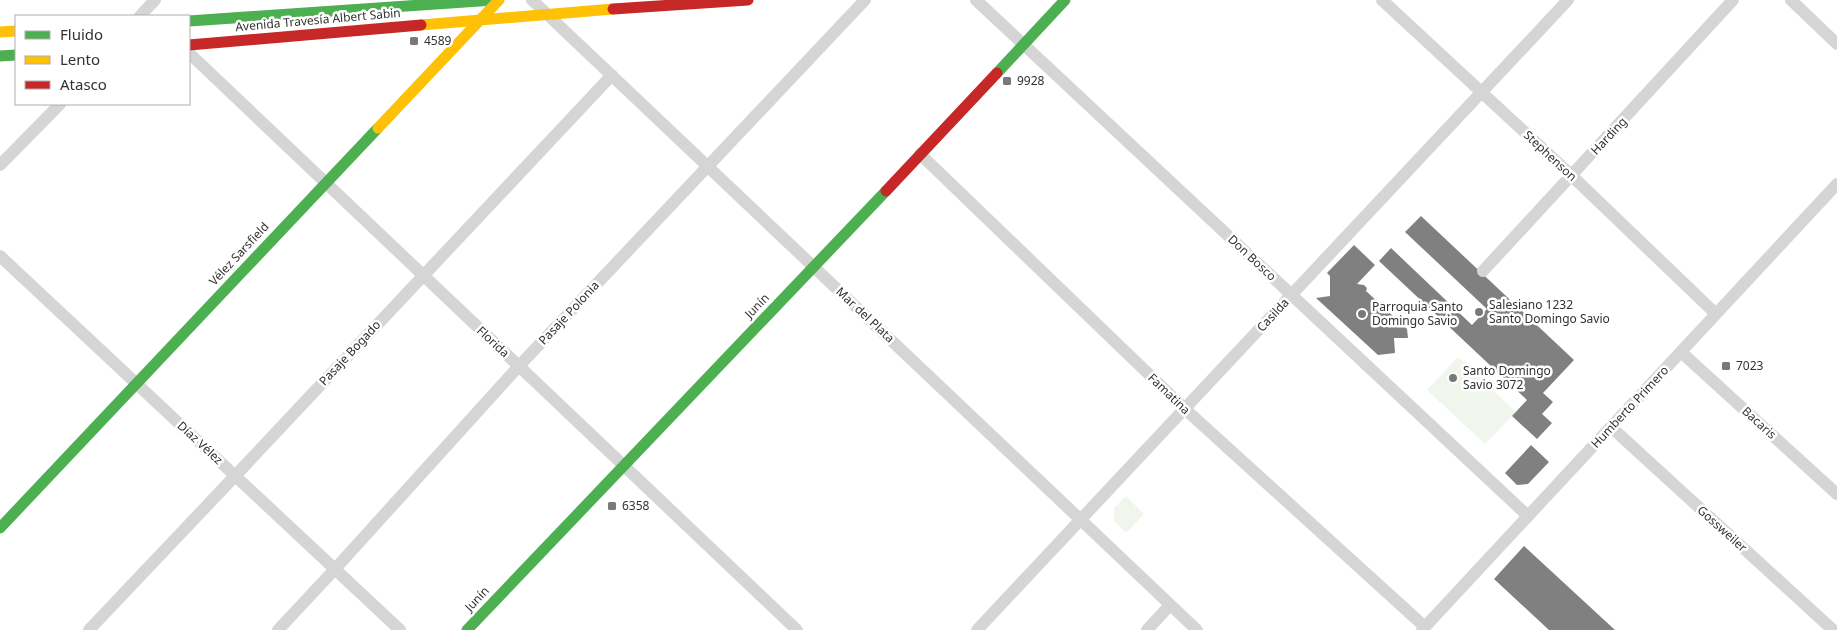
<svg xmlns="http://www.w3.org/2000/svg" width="1837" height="630" font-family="'Noto Sans',sans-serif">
	<rect width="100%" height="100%" fill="#fff"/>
	<!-- green -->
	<path fill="#f1f6ed" d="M 1458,357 L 1516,412 L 1485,444 L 1427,390 Z
		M 1126,496 L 1144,514 L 1126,533 L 1114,521 L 1114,508 Z"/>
	<!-- building -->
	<path fill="#808080" d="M 1421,216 L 1574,360 L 1543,393 L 1553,402 L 1542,414 L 1552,423 L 1537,439 L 1512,416 L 1527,400 L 1379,261 L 1391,248 L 1472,325 L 1487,309 L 1405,232 Z
		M 1354,245 L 1375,265 L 1357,284 L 1364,285 L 1367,288 L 1366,291 L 1407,329 L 1408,338 L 1394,338 L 1395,353 L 1378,355 L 1316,298 L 1330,296 L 1330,276 L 1327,273 Z
		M 1531,445 L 1549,462 L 1528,484 L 1517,485 L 1505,473 Z
		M 1524,546 L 1615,630 L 1549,630 L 1494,579 Z"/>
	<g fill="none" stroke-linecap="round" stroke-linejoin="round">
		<!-- street -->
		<path stroke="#d5d5d5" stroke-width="12" d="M 532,0 L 1197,630
			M 976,0 L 1528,516
			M 1382,0 L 1572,176 L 1716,314
			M 1791,0 L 1837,44
			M 140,16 L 155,0
			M 189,53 L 797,630
			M 920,154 L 1185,409 L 1425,627
			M 0,165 L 60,104
			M 0,256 L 400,630
			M 1483,271 L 1733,0
			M 1681,352 L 1837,494
			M 1611,427 L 1833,630
			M 89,630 L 235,476 L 612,75
			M 278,630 L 335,569 L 519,366 L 865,0
			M 977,630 L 1568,0
			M 1147,630 L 1170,605
			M 1422,630 L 1837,184"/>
		<!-- fast -->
		<path stroke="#4caf50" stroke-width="11" d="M 189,21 L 494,0
			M 0,56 L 16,55
			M 997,73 L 1065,0
			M 0,528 L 378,128
			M 467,630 L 886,191"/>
		<!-- slow -->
		<path stroke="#ffc107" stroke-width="11" d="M 421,25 L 613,9
			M 0,32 L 16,31
			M 378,128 L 499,0"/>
		<!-- jam -->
		<path stroke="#c62828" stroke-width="11" d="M 613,9 L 748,0
			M 189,45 L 421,25
			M 886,191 L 997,73"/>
	</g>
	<!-- markers -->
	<g fill="#797979" stroke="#fff" stroke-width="2">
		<rect x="409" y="36" width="10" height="10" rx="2.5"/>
		<rect x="1002" y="76" width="10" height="10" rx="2.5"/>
		<circle cx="1479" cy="312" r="5"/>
		<circle cx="1362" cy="314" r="5"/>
		<rect x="1721" y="361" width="10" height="10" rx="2.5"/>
		<circle cx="1453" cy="378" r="5"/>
		<rect x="607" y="501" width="10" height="10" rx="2.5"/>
	</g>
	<g text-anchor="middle" stroke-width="5" stroke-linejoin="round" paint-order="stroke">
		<!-- street labels -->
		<g font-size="12" fill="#313131" stroke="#fff">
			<text transform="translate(318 20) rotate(-5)" y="4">Avenida Travesía Albert Sabin</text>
			<text transform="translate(1609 136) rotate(-47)" y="4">Harding</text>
			<text transform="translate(1550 156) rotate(43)" y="4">Stephenson</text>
			<text transform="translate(239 254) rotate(-47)" y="4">Vélez Sarsfield</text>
			<text transform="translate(1252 258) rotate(43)" y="4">Don Bosco</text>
			<text transform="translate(757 306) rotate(-46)" y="4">Junín</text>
			<text transform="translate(569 313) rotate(-47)" y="4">Pasaje Polonia</text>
			<text transform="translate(865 315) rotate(43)" y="4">Mar del Plata</text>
			<text transform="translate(1273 315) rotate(-47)" y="4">Casilda</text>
			<text transform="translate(493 342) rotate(43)" y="4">Florida</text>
			<text transform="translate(350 353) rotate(-47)" y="4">Pasaje Bogado</text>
			<text transform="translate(1169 394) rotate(44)" y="4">Famatina</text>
			<text transform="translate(1630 407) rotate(-47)" y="4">Humberto Primero</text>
			<text transform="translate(1759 423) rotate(42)" y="4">Bacaris</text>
			<text transform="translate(200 443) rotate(43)" y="4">Díaz Vélez</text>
			<text transform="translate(1722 529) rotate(42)" y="4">Gossweiler</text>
			<text transform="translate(477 599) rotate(-47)" y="4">Junín</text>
		</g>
		<!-- poi labels -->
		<g font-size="12" fill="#313131" stroke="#fff" text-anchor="start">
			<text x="424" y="45">4589</text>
			<text x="1017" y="85">9928</text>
			<text x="1489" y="309">Salesiano 1232<tspan x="1489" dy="14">Santo Domingo Savio</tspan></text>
			<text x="1372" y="311">Parroquia Santo<tspan x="1372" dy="14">Domingo Savio</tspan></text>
			<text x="1736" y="370">7023</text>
			<text x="1463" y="375">Santo Domingo<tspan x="1463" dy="14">Savio 3072</tspan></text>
			<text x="622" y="510">6358</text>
		</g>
	</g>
	<!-- legend -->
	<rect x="15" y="15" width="175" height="90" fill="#ffffff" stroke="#adadad"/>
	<rect x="25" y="31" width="25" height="8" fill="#4caf50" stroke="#adadad"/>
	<text x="60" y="40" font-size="15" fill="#313131">Fluido</text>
	<rect x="25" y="56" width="25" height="8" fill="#ffc107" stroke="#adadad"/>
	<text x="60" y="65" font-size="15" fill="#313131">Lento</text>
	<rect x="25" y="81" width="25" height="8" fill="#c62828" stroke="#adadad"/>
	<text x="60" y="90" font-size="15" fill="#313131">Atasco</text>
</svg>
